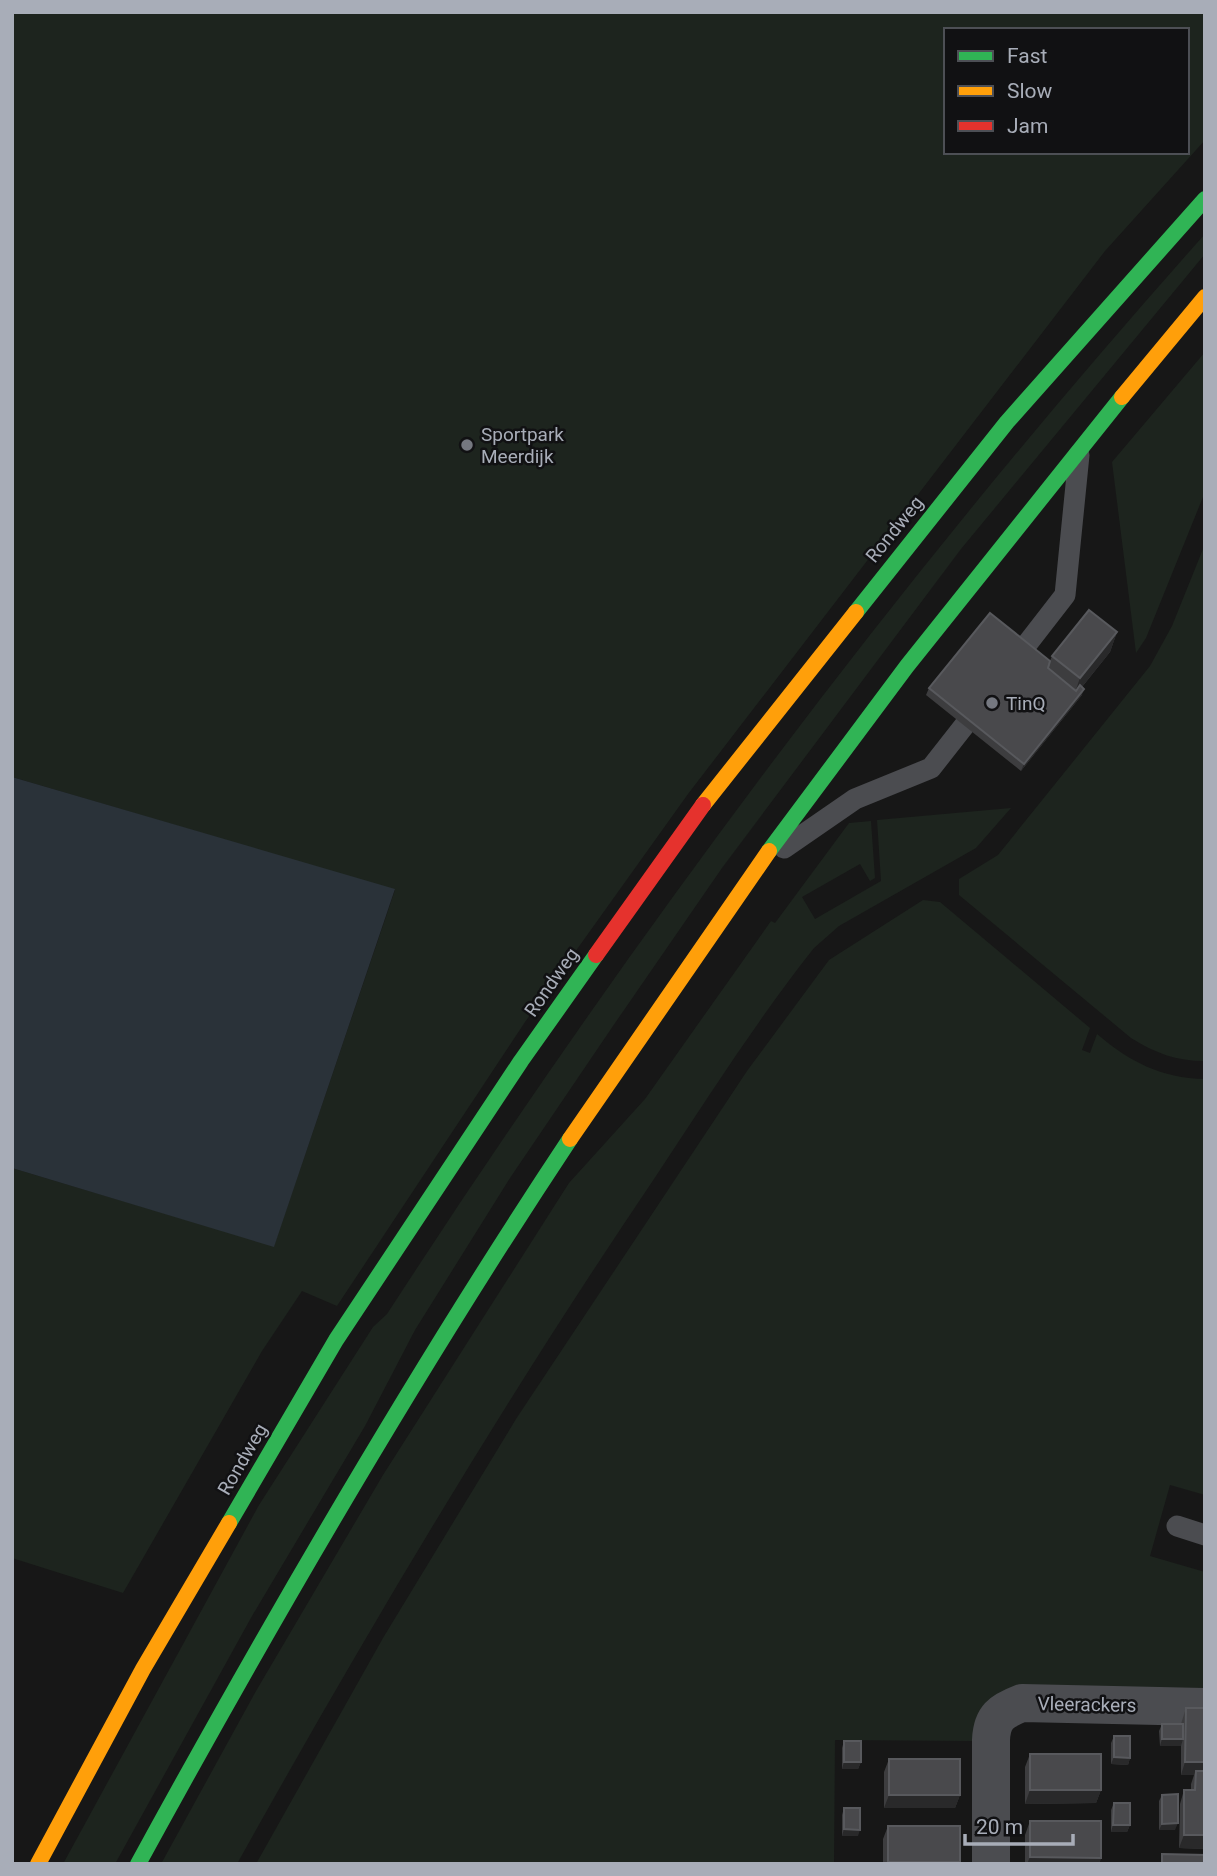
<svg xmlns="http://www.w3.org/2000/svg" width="1217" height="1876" font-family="Roboto,sans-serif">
	<rect width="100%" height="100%" fill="#171717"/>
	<!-- green -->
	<path fill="#1d241e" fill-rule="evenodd" d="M 12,12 L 1205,12 L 1205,140 L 1105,251 L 688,794 L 525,1022 L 337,1306 L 302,1291 L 262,1351 L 123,1593 L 12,1558 L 12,1168 L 274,1246 L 395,890 L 12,777 ZM 946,30 L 1187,30 L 1187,152 L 946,152 Z
		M 1205,234 L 1205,254 L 961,549 L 722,868 L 613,1026 L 510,1178 L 415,1330 L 365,1426 L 252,1616 L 115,1864 L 63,1864 L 259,1505 L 373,1327 L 387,1314 C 633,935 903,572 1205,234 Z
		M 1205,352 L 1205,492 L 1146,638 L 1136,653 L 1112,462 Z
		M 1205,544 L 1205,1061 C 1176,1061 1155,1053 1131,1038 L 959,895 L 959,879 L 998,855 L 1150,666 L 1172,626 Z
		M 1011,808 L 976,848 L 839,926 L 814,948 C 757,1020 707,1099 656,1176 C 505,1399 368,1629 237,1864 L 161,1864 L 256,1691 L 383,1475 L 569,1183 L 645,1099 L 771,921 L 775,923 L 849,823 L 871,821 L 875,878 L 870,881 L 860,864 L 802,897 L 815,919 L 881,881 L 877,820 Z
		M 923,900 L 940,902 L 1090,1028 L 1082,1050 L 1090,1053 L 1097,1034 C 1130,1062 1161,1078 1205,1079 L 1205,1495 L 1170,1485 L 1150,1556 L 1205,1572 L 1205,1688 L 1034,1687 L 973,1741 L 835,1740 L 834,1864 L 256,1864 L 383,1638 L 516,1419 L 747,1071 L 829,960 Z"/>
	<!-- water -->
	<path fill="#2a3239" d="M 12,777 L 395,889 L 274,1247 L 12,1168 Z"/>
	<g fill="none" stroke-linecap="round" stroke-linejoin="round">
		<!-- lane -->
		<path stroke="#4b4c50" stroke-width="21" d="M 1010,666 L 1065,595 L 1079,455
			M 784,848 L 855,799 L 931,768 L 982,703
			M 1177,1526 L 1205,1535"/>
		<!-- street -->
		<path stroke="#4b4c50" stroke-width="38" d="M 991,1864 L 991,1740 C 992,1717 1001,1711 1022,1703 L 1205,1707"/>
		<!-- fast -->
		<path stroke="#30b455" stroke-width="16" d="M 856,612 L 1007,422 L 1205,199
			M 769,851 L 907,666 L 1122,397
			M 229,1523 L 336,1340 L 521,1061 L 596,955
			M 138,1864 C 273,1617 414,1374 570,1139"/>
		<!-- slow -->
		<path stroke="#ff9f0a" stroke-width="16" d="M 1122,397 L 1205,297
			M 703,805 L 856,612
			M 570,1139 L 769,851
			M 38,1864 L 143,1669 L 229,1523"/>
		<!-- jam -->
		<path stroke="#e5322d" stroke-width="16" d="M 596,955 L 703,805"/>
	</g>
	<!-- wall -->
	<path fill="#3d3d3f" d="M 1117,632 L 1110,652 L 1082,687 L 1082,695 L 1021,771 L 926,695 L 929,688 L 1050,661 L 1052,656 Z
		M 1186,1708 L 1205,1708 L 1205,1849 L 1179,1848 L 1180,1804 L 1184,1790 L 1191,1790 L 1191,1784 L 1194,1775 L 1181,1775 L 1181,1746 L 1160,1746 L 1159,1731 L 1162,1724 L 1181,1724 Z
		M 1114,1736 L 1130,1758 L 1128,1765 L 1111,1764 L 1111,1743 Z
		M 844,1741 L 861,1762 L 858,1769 L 842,1769 L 842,1748 Z
		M 1030,1754 L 1101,1790 L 1096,1803 L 1025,1804 L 1025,1767 Z
		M 889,1759 L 960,1795 L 955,1808 L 884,1808 L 884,1772 Z
		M 1162,1795 L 1175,1830 L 1159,1830 L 1159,1801 Z
		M 1114,1803 L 1130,1825 L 1127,1832 L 1111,1832 L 1111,1810 Z
		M 844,1808 L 858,1836 L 842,1836 L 842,1815 Z
		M 1030,1821 L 1101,1858 L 1099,1864 L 1025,1864 L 1025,1835 Z
		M 888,1826 L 959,1864 L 883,1864 L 883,1839 Z"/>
	<!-- shaded-wall -->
	<path fill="#29292a" d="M 1117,632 L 1110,652 L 1073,698 L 1080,678 Z
		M 1084,689 L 1082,695 L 1021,771 L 1024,764 Z
		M 1162,1739 L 1183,1739 L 1181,1746 L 1160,1746 Z
		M 1114,1757 L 1130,1758 L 1128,1765 L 1111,1764 Z
		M 844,1762 L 861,1762 L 858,1769 L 842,1769 Z
		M 1185,1762 L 1205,1762 L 1205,1776 L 1196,1771 L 1194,1775 L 1181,1775 Z
		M 1030,1790 L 1101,1790 L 1096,1803 L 1025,1804 Z
		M 889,1795 L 960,1795 L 955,1808 L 884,1808 Z
		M 1178,1823 L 1175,1830 L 1159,1830 L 1162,1824 Z
		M 1113,1825 L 1130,1825 L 1127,1832 L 1111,1832 Z
		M 844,1829 L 860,1830 L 858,1836 L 842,1836 Z
		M 1184,1835 L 1205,1835 L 1205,1849 L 1179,1848 Z
		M 1030,1857 L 1101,1858 L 1099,1864 L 1027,1864 Z
		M 888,1862 L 960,1862 L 959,1864 L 888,1864 Z"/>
	<!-- building -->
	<path fill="#49494c" stroke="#58595d" stroke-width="2" d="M 1089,610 L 1117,632 L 1080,678 L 1052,656 Z
		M 990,613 L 1050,661 L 1048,668 L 1076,691 L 1080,685 L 1084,689 L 1024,764 L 929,688 Z
		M 1186,1708 L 1205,1708 L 1205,1762 L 1185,1762 Z
		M 1162,1724 L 1183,1724 L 1183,1739 L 1162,1739 Z
		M 1114,1736 L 1130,1736 L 1130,1758 L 1114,1757 Z
		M 844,1741 L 861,1741 L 861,1762 L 844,1762 Z
		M 1030,1754 L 1101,1754 L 1101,1790 L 1030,1790 Z
		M 889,1759 L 960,1759 L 960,1795 L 889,1795 Z
		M 1196,1771 L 1205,1771 L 1205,1835 L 1184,1835 L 1184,1790 L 1195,1790 Z
		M 1178,1794 L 1178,1823 L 1162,1824 L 1162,1795 Z
		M 1114,1803 L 1130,1803 L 1130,1825 L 1113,1825 Z
		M 844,1808 L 860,1808 L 860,1830 L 844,1829 Z
		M 1030,1821 L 1101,1821 L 1101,1858 L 1030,1857 Z
		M 888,1826 L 960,1826 L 960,1862 L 888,1862 Z
		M 1162,1854 L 1205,1855 L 1205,1864 L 1162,1864 Z"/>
	<!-- markers -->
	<g fill="#757880" stroke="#111113" stroke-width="2.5">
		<circle cx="467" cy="445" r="7"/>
		<circle cx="992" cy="703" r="7"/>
	</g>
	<g text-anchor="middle" stroke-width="5" stroke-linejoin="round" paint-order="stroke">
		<!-- poi labels -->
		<g font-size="19" fill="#a8adb8" stroke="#111113" text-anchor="start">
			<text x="481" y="441">Sportpark<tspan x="481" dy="22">Meerdijk</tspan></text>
			<text x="1006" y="710">TinQ</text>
		</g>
		<!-- street labels -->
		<g font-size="19" fill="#a8adb8" stroke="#111113">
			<text transform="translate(894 529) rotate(-51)" y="7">Rondweg</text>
			<text transform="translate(551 982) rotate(-55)" y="7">Rondweg</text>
			<text transform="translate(242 1459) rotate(-60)" y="7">Rondweg</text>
			<text transform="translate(1087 1704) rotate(1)" y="7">Vleerackers</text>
		</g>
	</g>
	<!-- border -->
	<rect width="1217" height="1876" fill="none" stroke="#a8adb8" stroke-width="28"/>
	<!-- legend -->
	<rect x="944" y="28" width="245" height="126" fill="#111113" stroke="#4d4f55" stroke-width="2"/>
	<rect x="958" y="51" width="35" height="10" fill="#30b455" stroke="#4d4f55" stroke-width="2"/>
	<text x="1007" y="63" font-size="21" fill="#a8adb8">Fast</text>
	<rect x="958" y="86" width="35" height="10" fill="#ff9f0a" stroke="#4d4f55" stroke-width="2"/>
	<text x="1007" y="98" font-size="21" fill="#a8adb8">Slow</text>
	<rect x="958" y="121" width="35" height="10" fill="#e5322d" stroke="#4d4f55" stroke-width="2"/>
	<text x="1007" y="133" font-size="21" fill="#a8adb8">Jam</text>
	<!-- scale -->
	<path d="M965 1834v10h108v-10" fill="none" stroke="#a8adb8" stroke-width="3.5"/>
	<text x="976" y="1834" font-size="21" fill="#a8adb8" stroke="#111113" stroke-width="5" paint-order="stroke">20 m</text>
</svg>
